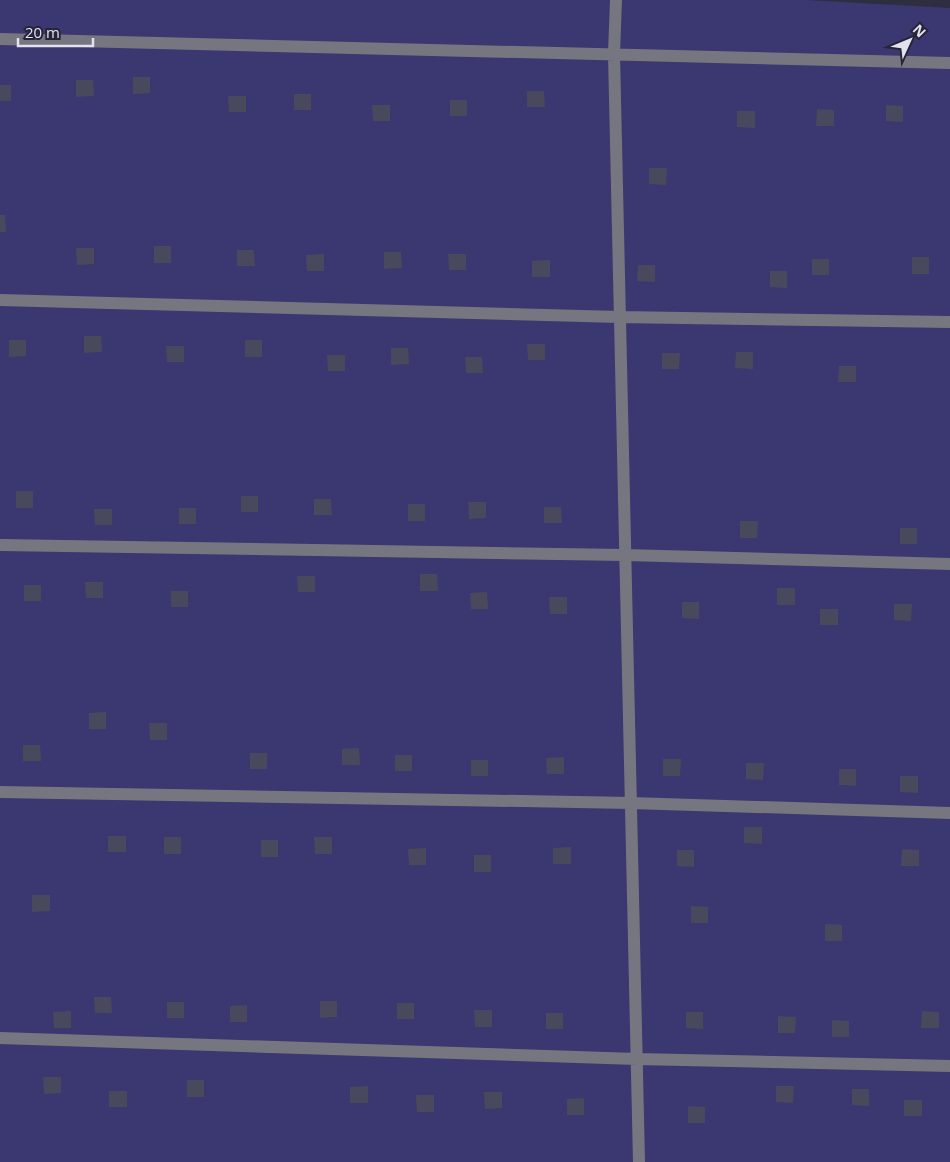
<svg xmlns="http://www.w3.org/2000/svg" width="950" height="1162" font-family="'Open Sans',sans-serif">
	<rect width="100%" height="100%" fill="#2e2e41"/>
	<!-- garden -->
	<path fill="#3b3770" d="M 0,0 L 806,0 L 950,8 L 950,1162 L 0,1162 Z"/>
	<!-- building -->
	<path fill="#49495d" d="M 133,77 L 150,77 L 150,93 L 133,94 Z
		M 76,80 L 93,80 L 94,96 L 76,97 Z
		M 0,85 L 11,85 L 11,101 L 0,101 Z
		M 527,91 L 544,91 L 545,107 L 527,107 Z
		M 294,94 L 311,94 L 311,110 L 294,110 Z
		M 228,96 L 246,96 L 246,112 L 229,112 Z
		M 450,100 L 467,100 L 467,116 L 450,116 Z
		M 372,105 L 390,105 L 390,121 L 373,121 Z
		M 886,105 L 903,106 L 903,122 L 886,121 Z
		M 817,109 L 834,110 L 834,126 L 816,126 Z
		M 737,111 L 755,111 L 755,128 L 737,127 Z
		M 649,168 L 667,168 L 666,185 L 649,184 Z
		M 0,215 L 5,215 L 6,232 L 0,232 Z
		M 154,246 L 171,246 L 171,263 L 154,263 Z
		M 76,248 L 94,248 L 94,264 L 77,265 Z
		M 237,250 L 254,250 L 255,266 L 237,266 Z
		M 384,252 L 401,252 L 402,268 L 384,269 Z
		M 324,254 L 324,271 L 307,271 L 306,255 Z
		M 448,254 L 466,254 L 466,270 L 449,270 Z
		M 912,257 L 929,257 L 929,274 L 912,274 Z
		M 812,259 L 829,259 L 829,275 L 812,275 Z
		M 550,260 L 550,277 L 532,277 L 532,261 Z
		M 638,265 L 655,265 L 655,282 L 637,281 Z
		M 770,271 L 787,271 L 787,288 L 770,287 Z
		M 84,336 L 101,336 L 102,352 L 84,353 Z
		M 9,340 L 26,340 L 26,356 L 9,357 Z
		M 245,340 L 262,340 L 262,357 L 245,357 Z
		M 527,344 L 545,344 L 545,360 L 528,360 Z
		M 166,346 L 184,346 L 184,362 L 167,362 Z
		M 391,348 L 408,348 L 409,364 L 391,365 Z
		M 736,352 L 753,352 L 753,369 L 735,368 Z
		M 662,353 L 680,353 L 679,369 L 662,369 Z
		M 327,355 L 345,355 L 345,371 L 328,371 Z
		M 465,357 L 482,357 L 483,373 L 466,373 Z
		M 839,366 L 856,366 L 856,382 L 838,382 Z
		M 16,491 L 33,491 L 33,508 L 16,508 Z
		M 241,496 L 258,496 L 258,512 L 241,512 Z
		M 314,499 L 331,499 L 332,515 L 314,515 Z
		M 468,502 L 486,502 L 486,518 L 469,519 Z
		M 408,504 L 425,504 L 425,521 L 408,521 Z
		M 544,507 L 561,507 L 562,523 L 544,523 Z
		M 179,508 L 196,508 L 196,524 L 179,524 Z
		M 94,509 L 112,509 L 112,525 L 95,525 Z
		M 740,521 L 758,521 L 757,538 L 740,538 Z
		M 900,528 L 917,528 L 917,544 L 900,544 Z
		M 420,574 L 437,574 L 438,591 L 420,591 Z
		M 297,576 L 315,576 L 315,592 L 298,592 Z
		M 85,582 L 103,582 L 103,598 L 86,598 Z
		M 24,585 L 41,585 L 41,601 L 24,601 Z
		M 777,588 L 795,588 L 795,605 L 777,605 Z
		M 171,591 L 188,591 L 188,607 L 171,607 Z
		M 487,592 L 488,609 L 471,609 L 470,593 Z
		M 549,597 L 567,597 L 567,614 L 550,614 Z
		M 682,602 L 699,602 L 699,619 L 682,618 Z
		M 894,604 L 912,604 L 911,621 L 894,620 Z
		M 820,609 L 838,609 L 838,625 L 820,625 Z
		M 106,712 L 106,729 L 89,729 L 89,713 Z
		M 149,723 L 167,723 L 167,740 L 150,740 Z
		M 23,745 L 40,745 L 41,761 L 23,761 Z
		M 359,748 L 360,765 L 342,765 L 342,749 Z
		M 250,753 L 267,753 L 267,769 L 250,769 Z
		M 395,755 L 412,755 L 412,771 L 395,771 Z
		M 564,757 L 564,774 L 547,774 L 546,758 Z
		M 663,759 L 681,759 L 680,776 L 663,776 Z
		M 471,760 L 488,760 L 488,776 L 471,776 Z
		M 746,763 L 764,763 L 763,780 L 746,779 Z
		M 839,769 L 856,769 L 856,786 L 839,785 Z
		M 900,776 L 918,776 L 918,793 L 900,792 Z
		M 744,827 L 762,827 L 762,844 L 744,843 Z
		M 108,836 L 126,836 L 126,852 L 108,852 Z
		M 164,837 L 181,837 L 181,854 L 164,854 Z
		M 314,837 L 332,837 L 332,854 L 315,854 Z
		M 261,840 L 278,840 L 278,857 L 261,857 Z
		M 571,847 L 571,864 L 553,864 L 553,848 Z
		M 426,848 L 426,865 L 409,865 L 408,849 Z
		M 902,849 L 919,850 L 919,866 L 901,866 Z
		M 677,850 L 694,850 L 694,867 L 677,866 Z
		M 474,855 L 491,855 L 491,872 L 474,872 Z
		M 32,895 L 50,895 L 50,911 L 32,912 Z
		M 691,906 L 708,907 L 708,923 L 691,923 Z
		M 825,924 L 842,925 L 842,941 L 825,941 Z
		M 94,997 L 111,997 L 112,1013 L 95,1013 Z
		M 320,1001 L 337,1001 L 337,1017 L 320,1018 Z
		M 167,1002 L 184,1002 L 184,1018 L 167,1018 Z
		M 397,1003 L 414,1003 L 414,1019 L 397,1019 Z
		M 247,1005 L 247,1022 L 230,1022 L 230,1006 Z
		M 474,1010 L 492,1010 L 492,1027 L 475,1027 Z
		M 71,1011 L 71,1028 L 54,1028 L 53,1012 Z
		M 922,1011 L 939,1012 L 939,1028 L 921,1028 Z
		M 686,1012 L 703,1012 L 703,1029 L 686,1028 Z
		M 546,1013 L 563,1013 L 563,1029 L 546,1029 Z
		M 778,1016 L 796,1017 L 795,1033 L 778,1033 Z
		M 832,1020 L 849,1021 L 849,1037 L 832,1037 Z
		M 43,1077 L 61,1077 L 61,1093 L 44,1094 Z
		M 187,1080 L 204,1080 L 204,1097 L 187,1097 Z
		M 368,1086 L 368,1103 L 350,1103 L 350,1087 Z
		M 776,1086 L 794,1086 L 793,1103 L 776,1102 Z
		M 852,1089 L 869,1089 L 869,1106 L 852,1105 Z
		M 109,1091 L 127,1091 L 127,1107 L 109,1107 Z
		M 484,1092 L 502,1092 L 502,1108 L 485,1109 Z
		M 416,1095 L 434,1095 L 434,1112 L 417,1112 Z
		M 584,1098 L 584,1115 L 567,1115 L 567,1099 Z
		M 904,1100 L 922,1100 L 922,1116 L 904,1116 Z
		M 688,1106 L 705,1107 L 705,1123 L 688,1123 Z"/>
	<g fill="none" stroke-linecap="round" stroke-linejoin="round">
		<!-- minor -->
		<path stroke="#767680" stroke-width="12" d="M 616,0 L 614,54 L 639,1162
			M 0,39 L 950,63
			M 0,300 L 619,317 L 950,322
			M 0,545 L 625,555 L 950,564
			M 0,792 L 631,803 L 950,813
			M 0,1038 L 637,1059 L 950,1066"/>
	</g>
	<!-- north arrow -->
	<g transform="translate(910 40) rotate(46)" stroke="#252537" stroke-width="4" paint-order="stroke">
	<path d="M0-4L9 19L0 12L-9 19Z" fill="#e1e2ee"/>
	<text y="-8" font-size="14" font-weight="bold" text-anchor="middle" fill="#e1e2ee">N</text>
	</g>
	<!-- scale -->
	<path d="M18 38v8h75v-8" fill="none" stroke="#e1e2ee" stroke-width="2.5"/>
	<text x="25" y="38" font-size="15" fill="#e1e2ee" stroke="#252537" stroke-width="4" paint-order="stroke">20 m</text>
</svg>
